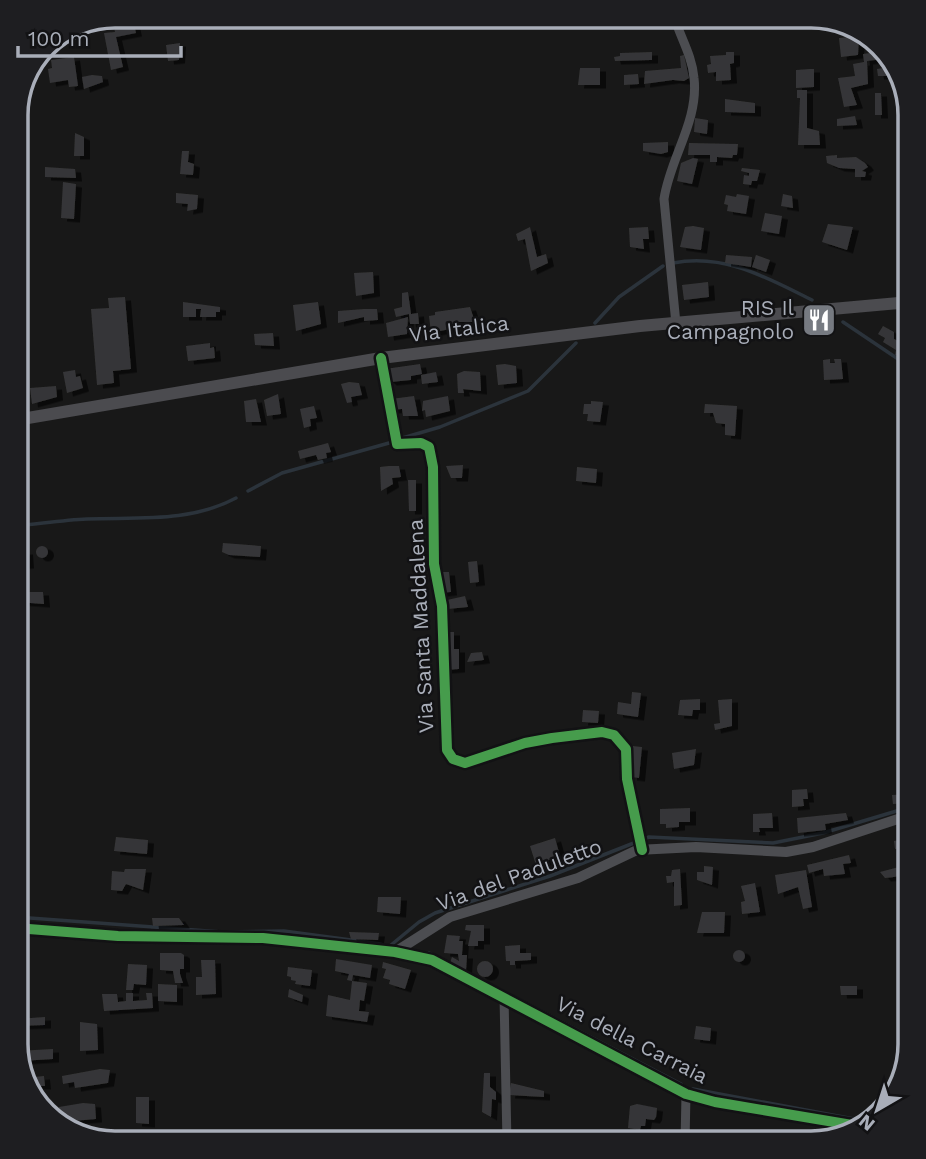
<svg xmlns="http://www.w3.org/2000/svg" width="926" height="1159" font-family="'Work Sans',sans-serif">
	<defs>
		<filter id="shadow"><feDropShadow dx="6" dy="3.5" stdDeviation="0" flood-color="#0009"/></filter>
	</defs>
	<rect width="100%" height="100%" fill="#181818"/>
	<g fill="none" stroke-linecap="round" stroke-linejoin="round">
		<!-- stream -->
		<path stroke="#2b333b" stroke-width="3.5" d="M 673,263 C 725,253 767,278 812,300
			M 843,322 L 910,367
			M 595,323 L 619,297 L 663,266
			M 399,439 L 440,427 L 528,391 L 576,343
			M 248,491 L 282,473 L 389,443
			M 16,526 C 39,524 63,520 87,519 C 138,517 189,523 236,498
			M 16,917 L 222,932 L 284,931 L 381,944
			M 391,945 L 419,922 L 435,913 L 550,876 L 649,837 L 773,843 L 823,833 L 910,807
			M 429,953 L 681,1084
			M 693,1089 L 870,1122"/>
	</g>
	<!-- building -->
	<path fill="#363637" filter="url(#shadow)" d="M 686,16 L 704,16 L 705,22 L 688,24 Z
		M 134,24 L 136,33 L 116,37 L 123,67 L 111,70 L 104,33 L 115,32 L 114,27 Z
		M 859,36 L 858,55 L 841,57 L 839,38 Z
		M 180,43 L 179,60 L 168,61 L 166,45 Z
		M 884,51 L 892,58 L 867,61 L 868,84 L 851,88 L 857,105 L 844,107 L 838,78 L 855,76 L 853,64 L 864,62 L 863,54 Z
		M 652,52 L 652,60 L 615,61 L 614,57 L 620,56 L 620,53 Z
		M 726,52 L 734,52 L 734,63 L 730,64 L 731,80 L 716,81 L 716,72 L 708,73 L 707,65 L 711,64 L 710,56 L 726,55 Z
		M 684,55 L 689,78 L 684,81 L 673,80 L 644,84 L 645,71 L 681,68 L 680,56 Z
		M 74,57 L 78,86 L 69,87 L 68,80 L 50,83 L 48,69 L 52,68 L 51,60 Z
		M 895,66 L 897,76 L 878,76 L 877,69 Z
		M 580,68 L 600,68 L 600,85 L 578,85 Z
		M 810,69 L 814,69 L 814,87 L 796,88 L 796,70 Z
		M 638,74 L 639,84 L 624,85 L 624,75 Z
		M 92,75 L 102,76 L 103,82 L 84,89 L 82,77 Z
		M 797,90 L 807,90 L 807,128 L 819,131 L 820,145 L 798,145 L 800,98 L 797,98 Z
		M 875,93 L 881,93 L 882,115 L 875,115 Z
		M 725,99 L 755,103 L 755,113 L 725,112 Z
		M 855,116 L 857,125 L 837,126 L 837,119 Z
		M 695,118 L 708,120 L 707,134 L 694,132 Z
		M 75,133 L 84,137 L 84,156 L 74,156 Z
		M 668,142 L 668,152 L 661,154 L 643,151 L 643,143 Z
		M 689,143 L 738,144 L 737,155 L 733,155 L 732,158 L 717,157 L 717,162 L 710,162 L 710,155 L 688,155 Z
		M 182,151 L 189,151 L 188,162 L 194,164 L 193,175 L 180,174 Z
		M 837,155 L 837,158 L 856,157 L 865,163 L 868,167 L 862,171 L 866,172 L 865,177 L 855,177 L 855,169 L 839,168 L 827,163 L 826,156 Z
		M 693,158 L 698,159 L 692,184 L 677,181 L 681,163 Z
		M 45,167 L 75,169 L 76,178 L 45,177 Z
		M 742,168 L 760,170 L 757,181 L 752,181 L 751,185 L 743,184 L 744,175 L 749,176 L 749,173 L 741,171 Z
		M 63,182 L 76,184 L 74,219 L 61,218 Z
		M 176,193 L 198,195 L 197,209 L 187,211 L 188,204 L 176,203 Z
		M 737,194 L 749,196 L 746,214 L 727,211 L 728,205 L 724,204 L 726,195 L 736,197 Z
		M 783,194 L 792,196 L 793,208 L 781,206 Z
		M 765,213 L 782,216 L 779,234 L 761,231 Z
		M 828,224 L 853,227 L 847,250 L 822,242 Z
		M 693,226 L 704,228 L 701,250 L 680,247 L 685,227 Z
		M 530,227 L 537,257 L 546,254 L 548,263 L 531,271 L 525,239 L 518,241 L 516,234 Z
		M 648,227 L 649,239 L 643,239 L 644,249 L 630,247 L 629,228 Z
		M 726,255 L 752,257 L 751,267 L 725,263 Z
		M 756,255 L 770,260 L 766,272 L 752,267 Z
		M 373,272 L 374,293 L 356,296 L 354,273 Z
		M 708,282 L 709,297 L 684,300 L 682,285 Z
		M 408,292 L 411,314 L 418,313 L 419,324 L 410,324 L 409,314 L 396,317 L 394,309 L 402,307 L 402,293 Z
		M 125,297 L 131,369 L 113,371 L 114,383 L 97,385 L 91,309 L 109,308 L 108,298 Z
		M 183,302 L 220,307 L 220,312 L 216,312 L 216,317 L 200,317 L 201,309 L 196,309 L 196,317 L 183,317 Z
		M 318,302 L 321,324 L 296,331 L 293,305 Z
		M 470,307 L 475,322 L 453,322 L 454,328 L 431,333 L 429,316 L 435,315 L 435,312 Z
		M 364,309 L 377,309 L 378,320 L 364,321 L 364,317 L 338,323 L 338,311 Z
		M 408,317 L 407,334 L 388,337 L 386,323 Z
		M 883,326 L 894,332 L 894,339 L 900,342 L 903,332 L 909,333 L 910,359 L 895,355 L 896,350 L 883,342 L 885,338 L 878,334 Z
		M 273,333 L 274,346 L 255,345 L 254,334 Z
		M 210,343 L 210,348 L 214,347 L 215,358 L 188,361 L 186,346 Z
		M 830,359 L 830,363 L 835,363 L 834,359 L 841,359 L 843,379 L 824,380 L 823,360 Z
		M 420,364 L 422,374 L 411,376 L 411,380 L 391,382 L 387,379 L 385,369 Z
		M 505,364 L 516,366 L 517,383 L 498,385 L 496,365 Z
		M 75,370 L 76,377 L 80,376 L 83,388 L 67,393 L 63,372 Z
		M 464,371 L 480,372 L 481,391 L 463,389 L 464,393 L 458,393 L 457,374 Z
		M 436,372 L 438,382 L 422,384 L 421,375 Z
		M 349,382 L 359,383 L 362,395 L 351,397 L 352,402 L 347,403 L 341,384 Z
		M 56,386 L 57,397 L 32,404 L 30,388 Z
		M 278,394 L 281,414 L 267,416 L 264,400 Z
		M 414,396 L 418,416 L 403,416 L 402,409 L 392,410 L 391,399 Z
		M 448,396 L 450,411 L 426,417 L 425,410 L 422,411 L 423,401 Z
		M 256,399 L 261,422 L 246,422 L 244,401 Z
		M 591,401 L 603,402 L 600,422 L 587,421 L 588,414 L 583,414 L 584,404 L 591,404 Z
		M 705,404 L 737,406 L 735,436 L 725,435 L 725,424 L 716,423 L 713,413 L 704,413 Z
		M 314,406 L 317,418 L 310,419 L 311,426 L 304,428 L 300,409 Z
		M 328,443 L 331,452 L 326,453 L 327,458 L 318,460 L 316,455 L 300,459 L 298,451 Z
		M 463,465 L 462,478 L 451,478 L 446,466 Z
		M 389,466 L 399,466 L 401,477 L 392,478 L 393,484 L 381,491 L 380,467 Z
		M 577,467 L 597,469 L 596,483 L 576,481 Z
		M 408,480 L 416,480 L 416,511 L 409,511 Z
		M 223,543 L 261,546 L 260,557 L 229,555 L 222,552 Z
		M36 552a6 6 0 1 1 12 0a6 6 0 1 1-12 0Z
		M 27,551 L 28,565 L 16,566 L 16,552 Z
		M 477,561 L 479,582 L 470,583 L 468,562 Z
		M 439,572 L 449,572 L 451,592 L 441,593 Z
		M 16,585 L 21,585 L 21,592 L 43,592 L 44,604 L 16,602 Z
		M 465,596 L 468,607 L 448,609 L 447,600 Z
		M 445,632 L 454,632 L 454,649 L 459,649 L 459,669 L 446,670 Z
		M 482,652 L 484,660 L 467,662 L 471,653 Z
		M 632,692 L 641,693 L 638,717 L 617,714 L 618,702 L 631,704 Z
		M 700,699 L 700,710 L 693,710 L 692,716 L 678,715 L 680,700 Z
		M 732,699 L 732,726 L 715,730 L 714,724 L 720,723 L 718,700 Z
		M 583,710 L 599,711 L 598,723 L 582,722 Z
		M 632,746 L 642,747 L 639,778 L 631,777 Z
		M 696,749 L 694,765 L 674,769 L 672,753 Z
		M 807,789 L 808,799 L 803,799 L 804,806 L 792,807 L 792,790 Z
		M 909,794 L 910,803 L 893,804 L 892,795 Z
		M 690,808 L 690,822 L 679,822 L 679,827 L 666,828 L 666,824 L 660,824 L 660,809 Z
		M 772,813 L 773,828 L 759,828 L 760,832 L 753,832 L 753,814 Z
		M 846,813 L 848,820 L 825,824 L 826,830 L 798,833 L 797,818 Z
		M 116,837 L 148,840 L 147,854 L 114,851 Z
		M 555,838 L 560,856 L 536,865 L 530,846 Z
		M 910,838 L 909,854 L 904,855 L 902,848 L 895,849 L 894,841 Z
		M 849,855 L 851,863 L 843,864 L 845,874 L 824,876 L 823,869 L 809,873 L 807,865 Z
		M 704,866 L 713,867 L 712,885 L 697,880 L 697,872 L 704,872 Z
		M 899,867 L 898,876 L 894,877 L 885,878 L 880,872 Z
		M 125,869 L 146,869 L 143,890 L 126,884 L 122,891 L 111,890 L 112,871 L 124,872 Z
		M 680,869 L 682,905 L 674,906 L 674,882 L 667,883 L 666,876 L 671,876 L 672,870 Z
		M 806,870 L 812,907 L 803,909 L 798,887 L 778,894 L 775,875 Z
		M 755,883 L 760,912 L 742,914 L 741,902 L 745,901 L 741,886 Z
		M 378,897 L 401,897 L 400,914 L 377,912 Z
		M 702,912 L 725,912 L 724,933 L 697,933 Z
		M 152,918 L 179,918 L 184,925 L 153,926 Z
		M 466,925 L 484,925 L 484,941 L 478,941 L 478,946 L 468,946 L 471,931 L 465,930 Z
		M 349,932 L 379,933 L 378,940 L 351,939 Z
		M 447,935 L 460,936 L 459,941 L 463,941 L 462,955 L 467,955 L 466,971 L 450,963 L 452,957 L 459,961 L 458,954 L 444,953 Z
		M 520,945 L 520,953 L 531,953 L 531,960 L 515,961 L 515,965 L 510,965 L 510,961 L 506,961 L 505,946 Z
		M733 956a6 6 0 1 1 12 0a6 6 0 1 1-12 0Z
		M 160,953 L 181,953 L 184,955 L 184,969 L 180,969 L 180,974 L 183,983 L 175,983 L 173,971 L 160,970 Z
		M 336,959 L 372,965 L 370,978 L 353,975 L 352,981 L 347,980 L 349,974 L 335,971 Z
		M 201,960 L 215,960 L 216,994 L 196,995 L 196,977 L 202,977 Z
		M477 969a8 8 0 1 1 16 0a8 8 0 1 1-16 0Z
		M 383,962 L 411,970 L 405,989 L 389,984 L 390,980 L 383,978 L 386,969 L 382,968 Z
		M 128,964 L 147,965 L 146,985 L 134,984 L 133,990 L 126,990 Z
		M 288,967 L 312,970 L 310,986 L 295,984 L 296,981 L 291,980 L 291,977 L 287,976 Z
		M 352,981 L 367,983 L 364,1001 L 360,1000 L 359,1011 L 369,1012 L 367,1022 L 326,1016 L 328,995 L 350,1000 Z
		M 158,984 L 177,985 L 177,1002 L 158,1001 Z
		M 840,986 L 857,986 L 857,995 L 841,995 Z
		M 289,989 L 303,995 L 302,1002 L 288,997 Z
		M 126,993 L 133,993 L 133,1001 L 147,1000 L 146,993 L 152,993 L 153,1008 L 104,1011 L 102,994 L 117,994 L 118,1002 L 126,1001 Z
		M 45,1017 L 45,1025 L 16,1026 L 16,1019 Z
		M 80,1022 L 97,1024 L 98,1050 L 80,1051 Z
		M 696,1026 L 711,1028 L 710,1041 L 694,1039 Z
		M 53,1049 L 53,1059 L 21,1061 L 18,1051 Z
		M 100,1069 L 110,1070 L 108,1083 L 75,1088 L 74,1082 L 63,1084 L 62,1076 Z
		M 484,1073 L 490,1073 L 490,1087 L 496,1092 L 496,1100 L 492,1099 L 491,1117 L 482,1112 Z
		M 33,1074 L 34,1077 L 44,1076 L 45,1086 L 31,1086 L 30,1092 L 25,1075 Z
		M 511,1083 L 544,1091 L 544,1097 L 509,1095 Z
		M 136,1097 L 149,1097 L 149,1124 L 136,1123 Z
		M 83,1103 L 95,1104 L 96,1119 L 61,1122 L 59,1107 Z
		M 637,1104 L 657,1108 L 656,1117 L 654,1120 L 646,1119 L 645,1126 L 641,1126 L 640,1130 L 628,1128 L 630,1106 Z"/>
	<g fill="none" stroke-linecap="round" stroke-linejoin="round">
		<!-- minor -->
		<path stroke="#4c4d51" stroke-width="9" d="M 674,16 C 680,37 692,55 694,78 C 699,121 670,158 664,199 L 676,324
			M 381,358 L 397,444 L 421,443 L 429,447 L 433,467 L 434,564 L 442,606 L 447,750 L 453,759 L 465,763 L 525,743 L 552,738 L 602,732 L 614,735 L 626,749 L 627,779 L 642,850
			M 395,952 L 432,960 L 686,1094 L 715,1102 L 864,1127
			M 504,996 L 507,1143
			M 685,1143 L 686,1094"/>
		<!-- tertiary -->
		<path stroke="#4c4d51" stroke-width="10" d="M 16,928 L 118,936 L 263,938 L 395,952 L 450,917 L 578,878 L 637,850 L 696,847 L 786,852 L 813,847 L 910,815"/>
		<!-- secondary -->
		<path stroke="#4b4b4f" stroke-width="12" d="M 16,420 L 381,358 L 640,326 L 910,302"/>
		<!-- cycleway casing -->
		<g stroke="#121214" stroke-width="15">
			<path id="cycleway" d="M 381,358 L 397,444 L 421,443 L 429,447 L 433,467 L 434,564 L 442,606 L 447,750 L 453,759 L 465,763 L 525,743 L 552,738 L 602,732 L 614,735 L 626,749 L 627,779 L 642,850
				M 16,928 L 118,936 L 263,938 L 395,952 L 432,960 L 686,1094 L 715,1102 L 864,1127"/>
		</g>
		<!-- cycleway -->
		<use href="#cycleway" stroke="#469c4c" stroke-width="10"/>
	</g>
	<!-- icons -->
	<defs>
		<g id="restaurant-square" transform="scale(1.75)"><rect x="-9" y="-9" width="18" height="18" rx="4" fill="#767a81" stroke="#121214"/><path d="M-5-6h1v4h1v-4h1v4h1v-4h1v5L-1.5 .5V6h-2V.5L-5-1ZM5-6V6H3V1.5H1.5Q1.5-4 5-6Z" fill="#fff"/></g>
	</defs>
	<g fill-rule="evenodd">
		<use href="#restaurant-square" x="819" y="320"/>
	</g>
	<g text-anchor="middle" stroke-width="5" stroke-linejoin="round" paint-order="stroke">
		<!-- poi labels -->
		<g font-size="21" fill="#a9aeb9" stroke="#121214" text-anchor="end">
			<text x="794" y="315">RIS Il<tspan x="794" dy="24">Campagnolo</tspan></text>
		</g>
		<!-- street labels -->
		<g font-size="21" fill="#a9aeb9" stroke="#121214">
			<text transform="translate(459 329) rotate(-7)" y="7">Via Italica</text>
			<text transform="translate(421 626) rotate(-93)" y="7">Via Santa Maddalena</text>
			<text transform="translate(519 875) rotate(-20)" y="7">Via del Paduletto</text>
			<text transform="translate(632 1040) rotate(27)" y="7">Via della Carraia</text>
		</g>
	</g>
	<!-- crop -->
	<path d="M0 0H926V1159H0ZM115 28H811A87 87 0 0 1 898 115V1044A87 87 0 0 1 811 1131H115A87 87 0 0 1 28 1044V115A87 87 0 0 1 115 28Z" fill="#1e1e21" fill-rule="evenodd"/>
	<path fill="none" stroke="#a9aeb9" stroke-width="3.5" d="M115 28H811A87 87 0 0 1 898 115V1044A87 87 0 0 1 811 1131H115A87 87 0 0 1 28 1044V115A87 87 0 0 1 115 28Z"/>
	<!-- north arrow -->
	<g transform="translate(877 1110) rotate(219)" stroke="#121214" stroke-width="5" paint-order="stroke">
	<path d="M0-5L12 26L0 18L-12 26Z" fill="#a9aeb9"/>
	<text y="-10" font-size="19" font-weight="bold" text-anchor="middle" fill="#a9aeb9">N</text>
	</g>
	<!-- scale -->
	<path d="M18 46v10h163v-10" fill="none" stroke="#a9aeb9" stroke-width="3.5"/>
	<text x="28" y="46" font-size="21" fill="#a9aeb9" stroke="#121214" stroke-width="5" paint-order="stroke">100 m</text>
</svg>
